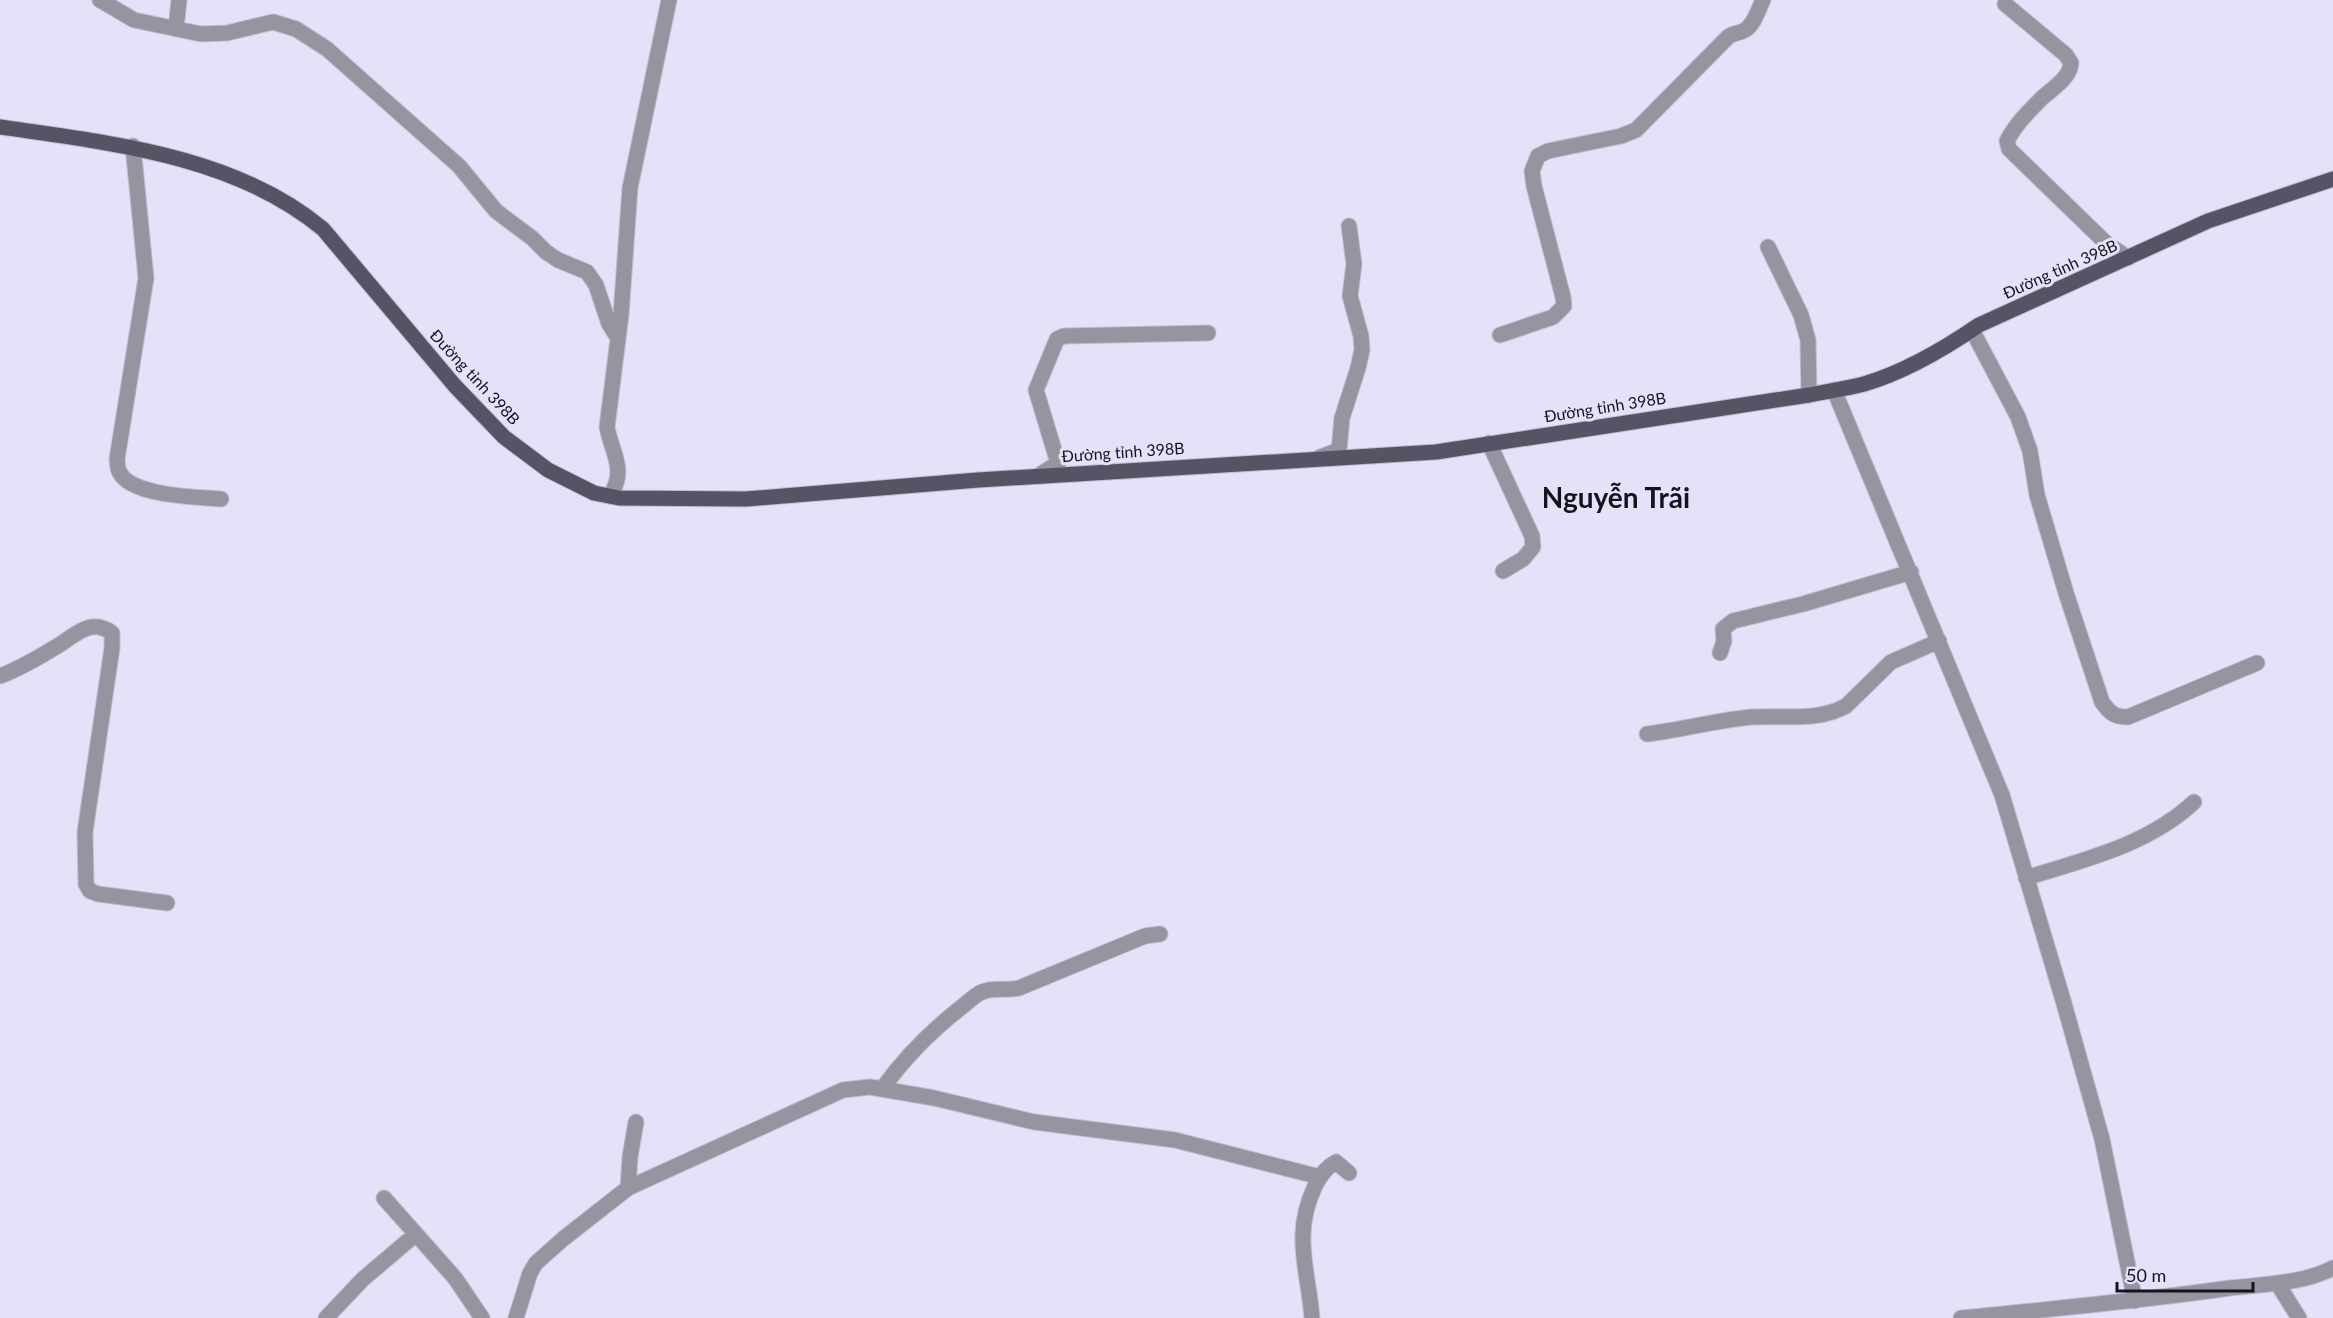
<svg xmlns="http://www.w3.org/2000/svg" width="2333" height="1318" font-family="Lato,sans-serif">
	<rect width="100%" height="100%" fill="#e5e1f9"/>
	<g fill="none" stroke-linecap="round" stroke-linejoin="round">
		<!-- minor casing -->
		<g stroke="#c0bcd1" stroke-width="17">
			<path id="minor" d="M 100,0 L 134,20 L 201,34 L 227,33 L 273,22 L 296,29 L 327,49 L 459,166 L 496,211 L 532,238 L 546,252 L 558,260 L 587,272 L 596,285 L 609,324 L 618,338
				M 2005,4 L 2066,55 L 2071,63 C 2070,79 2051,89 2041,99 C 2028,112 2015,125 2007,141 L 2009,149 L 2106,243 L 2128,258
				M 176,29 L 179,0
				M 133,146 L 146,278 L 117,459 C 118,464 117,469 120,473 C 132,496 197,497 221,499
				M 1768,247 L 1801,315 L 1808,340 L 1809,395
				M 1972,330 L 2018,417 L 2030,451 L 2037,495 L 2066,593 L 2102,702 C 2110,713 2114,717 2128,717 L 2257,663
				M 1500,335 L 1553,317 L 1564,306 L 1563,297 L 1534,186 L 1532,171 L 1538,156 L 1548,151 L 1621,136 L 1636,130 L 1728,37 C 1734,32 1739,34 1745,30 C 1754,25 1759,8 1763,0
				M 1834,390 L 2002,795 L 2063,1000 L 2102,1139 L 2135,1301
				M 1489,443 L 1532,536 L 1533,547 L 1523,559 L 1503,571
				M 1318,458 L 1339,450 L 1342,418 L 1358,368 L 1362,350 L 1361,336 L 1350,296 L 1354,264 L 1349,226
				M 1038,476 L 1058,463 L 1036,390 L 1057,339 L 1064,336 L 1208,333
				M 610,496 C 627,469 612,454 607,427 L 621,315 L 630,188 L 669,0
				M 1720,653 L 1724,641 L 1723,629 L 1733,621 L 1803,604 L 1911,572
				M 0,676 C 19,669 36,659 54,648 C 73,638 89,616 112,633 L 112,648 L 85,832 L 86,884 L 90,891 L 98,894 L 167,903
				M 1647,734 C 1682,730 1717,720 1752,717 C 1783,715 1818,722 1846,706 L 1891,662 L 1939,641
				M 2026,878 C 2086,859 2148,845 2194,802
				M 882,1089 C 905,1057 932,1030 963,1006 C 969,1001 975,995 982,992 C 993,987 1007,991 1019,988 L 1145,936 L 1160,934
				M 628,1188 L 630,1157 L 636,1122
				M 384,1198 L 455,1278 L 482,1318
				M 2277,1283 L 2299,1318
				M 326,1318 L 363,1279 L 416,1234
				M 516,1318 L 530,1273 L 536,1263 L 563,1239 L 628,1188 L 843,1090 L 870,1087 L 934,1098 L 1034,1122 L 1175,1140 L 1320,1177
				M 1312,1318 C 1308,1268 1292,1235 1315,1186 C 1320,1176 1326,1167 1336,1162 L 1349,1173
				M 1961,1318 C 2051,1309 2140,1301 2230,1288 C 2264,1284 2302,1284 2333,1268"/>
		</g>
		<!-- major casing -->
		<g stroke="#c0bcd1" stroke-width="17">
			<path id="major" d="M 0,127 C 110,143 234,155 323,229 L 455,386 L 504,437 L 548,470 L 594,493 L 619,498 L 746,499 L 978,480 L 1436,452 L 1809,395 C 1827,391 1846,389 1864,384 C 1905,372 1944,349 1979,325 L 2208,221 L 2333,179"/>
		</g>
		<!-- minor -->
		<use href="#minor" stroke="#96949e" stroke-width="15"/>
		<!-- major -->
		<use href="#major" stroke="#555364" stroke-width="15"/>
	</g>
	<g text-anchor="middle" stroke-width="6" stroke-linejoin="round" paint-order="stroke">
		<!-- street labels -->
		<g font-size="16" fill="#15141c" stroke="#e5e1f9">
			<text transform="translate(2060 269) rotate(-24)" y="6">Đường tỉnh 398B</text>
			<text transform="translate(475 377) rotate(47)" y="6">Đường tỉnh 398B</text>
			<text transform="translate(1605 407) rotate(-9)" y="6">Đường tỉnh 398B</text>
			<text transform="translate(1123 452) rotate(-4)" y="6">Đường tỉnh 398B</text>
		</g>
		<!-- town labels -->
		<g font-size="28" font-weight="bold" fill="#15141c" stroke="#e5e1f9">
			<text x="1616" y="508">Nguyễn Trãi</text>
		</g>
	</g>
	<!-- scale -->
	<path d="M2117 1282v9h136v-9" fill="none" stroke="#15141c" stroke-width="3"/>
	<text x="2126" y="1282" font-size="18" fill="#15141c" stroke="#e5e1f9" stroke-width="4.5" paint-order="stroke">50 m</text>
</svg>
